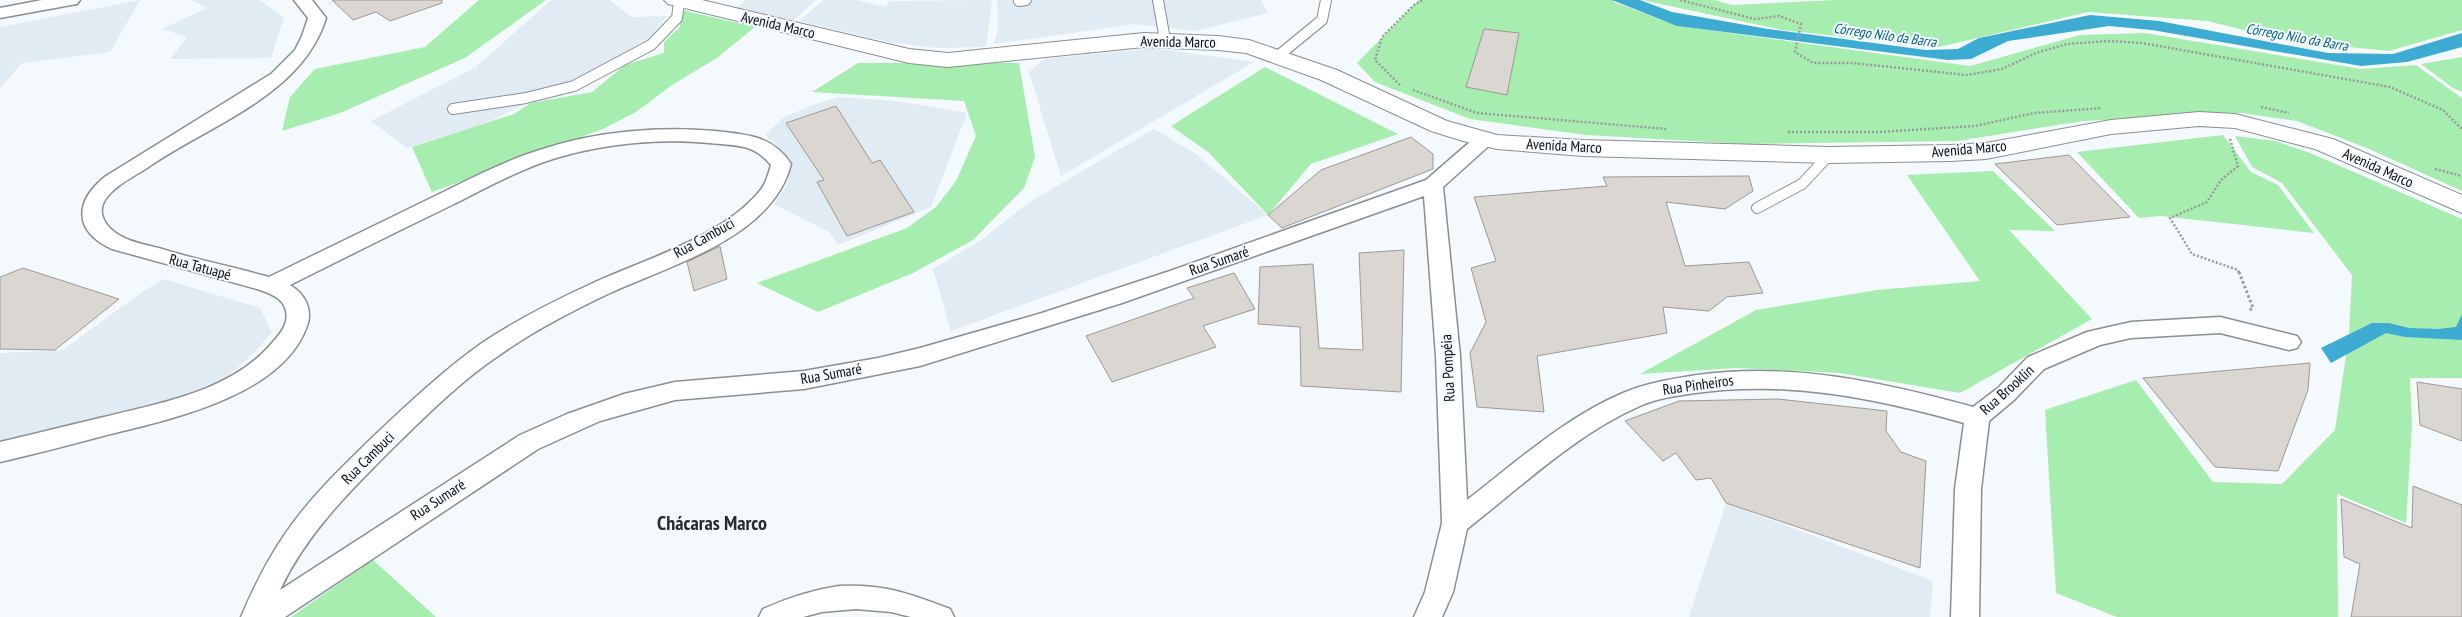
<svg xmlns="http://www.w3.org/2000/svg" width="2462" height="617" font-family="'PT Sans Narrow',sans-serif">
	<rect width="100%" height="100%" fill="#f4f9fd"/>
	<!-- built -->
	<path fill="#e0ebf4" d="M 140,0 L 110,52 L 22,63 L 0,88 L 0,27 Z
		M 191,0 L 259,0 L 284,17 L 271,58 L 170,59 L 187,37 L 162,29 L 207,8 Z
		M 555,0 L 610,0 L 631,17 L 667,16 L 635,58 L 579,90 L 536,99 L 486,123 L 407,148 L 371,121 L 476,67 L 550,1 Z
		M 746,0 L 816,0 L 794,20 L 737,8 Z
		M 823,0 L 856,0 L 885,7 L 890,1 L 992,0 L 986,47 L 936,48 L 888,42 L 799,21 Z
		M 997,0 L 1261,0 L 1268,13 L 1195,31 L 1135,24 L 994,44 L 998,29 Z
		M 1153,48 L 1254,62 L 1061,176 L 1029,72 L 1044,59 Z
		M 839,97 L 897,101 L 967,113 L 931,207 L 838,245 L 829,232 L 774,204 L 787,184 L 790,170 L 783,151 L 765,135 L 784,117 L 813,105 Z
		M 1154,129 L 1196,154 L 1268,215 L 951,331 L 933,269 L 983,239 L 1028,203 Z
		M 164,279 L 260,308 L 272,332 L 255,352 L 214,389 L 69,432 L 0,446 L 0,353 L 63,350 L 142,292 Z
		M 1726,503 L 1933,581 L 1930,617 L 1689,617 Z"/>
	<!-- green -->
	<path fill="#a7edaf" d="M 479,0 L 546,0 L 465,58 L 340,113 L 282,131 L 290,97 L 315,69 L 425,47 Z
		M 1419,0 L 1614,0 L 1614,2 L 1678,26 L 1970,66 L 2080,35 L 2145,33 L 2361,69 L 2416,65 L 2462,98 L 2462,191 L 2367,148 L 2297,121 L 2242,113 L 2083,121 L 1957,141 L 1745,144 L 1586,135 L 1470,119 L 1375,82 L 1357,63 Z
		M 1642,0 L 1714,0 L 1732,5 L 1836,0 L 2462,0 L 2462,30 L 2389,51 L 2289,41 L 2207,21 L 2088,12 L 1939,47 L 1782,30 Z
		M 682,10 L 755,27 L 717,58 L 672,85 L 636,112 L 603,129 L 432,192 L 412,147 L 514,114 L 531,103 L 592,92 L 625,65 L 664,53 L 664,42 L 680,27 Z
		M 2462,57 L 2462,92 L 2453,88 L 2421,64 Z
		M 858,63 L 1019,63 L 1035,157 L 1024,188 L 973,240 L 913,273 L 818,312 L 757,283 L 907,228 L 936,207 L 956,181 L 976,136 L 964,101 L 812,92 Z
		M 1265,67 L 1398,134 L 1311,164 L 1268,215 L 1208,152 L 1171,126 Z
		M 2223,135 L 2251,172 L 2278,185 L 2314,233 L 2161,216 L 2139,218 L 2077,152 Z
		M 2235,136 L 2275,141 L 2310,153 L 2462,219 L 2462,378 L 2410,378 L 2412,426 L 2406,523 L 2337,494 L 2338,617 L 2117,617 L 2056,593 L 2045,410 L 2136,380 L 2213,482 L 2282,484 L 2335,430 L 2349,335 L 2352,275 L 2282,183 L 2252,167 Z
		M 1993,171 L 2055,231 L 2009,230 L 2092,319 L 1960,393 L 1840,373 L 1736,368 L 1640,374 L 1756,310 L 1877,290 L 1980,281 L 1907,175 Z
		M 373,560 L 436,617 L 291,617 Z"/>
	<!-- water -->
	<path fill="#3eabd3" d="M 1612,0 L 1640,0 L 1672,12 L 1768,29 L 1926,50 L 1958,49 L 1979,38 L 2090,15 L 2159,21 L 2328,53 L 2393,54 L 2462,33 L 2462,47 L 2407,62 L 2361,66 L 2152,30 L 2109,26 L 2008,41 L 1971,59 L 1948,60 L 1677,26 Z
		M 2462,314 L 2462,340 L 2405,337 L 2386,333 L 2331,363 L 2321,348 L 2372,323 L 2389,323 L 2409,328 L 2438,329 L 2456,327 Z"/>
	<!-- building -->
	<path fill="#dad6d1" stroke="#9d9995" d="M 332,0 L 442,0 L 442,3 L 390,21 L 376,12 L 353,20 Z
		M 1484,29 L 1519,33 L 1507,95 L 1466,87 Z
		M 836,106 L 872,163 L 880,160 L 914,212 L 847,236 L 817,182 L 824,180 L 786,123 Z
		M 1411,137 L 1433,154 L 1433,169 L 1282,228 L 1268,215 L 1321,170 Z
		M 2069,155 L 2130,217 L 2057,225 L 1995,164 Z
		M 1749,176 L 1753,191 L 1725,209 L 1666,202 L 1685,266 L 1749,262 L 1763,293 L 1727,297 L 1709,311 L 1663,307 L 1667,333 L 1537,356 L 1544,412 L 1477,407 L 1470,353 L 1486,322 L 1471,268 L 1496,261 L 1474,197 L 1607,186 L 1603,177 Z
		M 720,246 L 727,279 L 694,291 L 687,262 Z
		M 1404,250 L 1401,392 L 1301,386 L 1300,327 L 1258,324 L 1260,267 L 1313,264 L 1319,348 L 1363,350 L 1359,253 Z
		M 23,268 L 119,299 L 55,350 L 0,349 L 0,277 Z
		M 1234,273 L 1255,309 L 1203,326 L 1216,347 L 1112,382 L 1086,336 L 1194,298 L 1187,288 Z
		M 2310,363 L 2308,390 L 2278,471 L 2215,467 L 2143,378 Z
		M 2417,382 L 2462,389 L 2462,441 L 2420,425 Z
		M 1778,399 L 1887,411 L 1886,431 L 1901,452 L 1926,461 L 1920,568 L 1726,503 L 1711,478 L 1696,480 L 1676,453 L 1663,461 L 1625,421 L 1679,401 Z
		M 2413,486 L 2462,505 L 2462,617 L 2351,617 L 2360,564 L 2344,557 L 2341,499 L 2412,528 Z"/>
	<g fill="none" stroke-linecap="round" stroke-linejoin="round">
		<!-- service casing -->
		<g stroke="#8a8f93" stroke-width="12">
			<path id="service" d="M 1158,0 L 1165,40
				M 1019,1 L 1026,0
				M 1278,56 L 1322,20 L 1326,0
				M 453,109 L 526,98 L 574,86 L 651,45 L 677,18 L 679,2
				M 1757,208 L 1802,184 L 1829,155"/>
		</g>
		<!-- minor casing -->
		<g stroke="#8a8f93" stroke-width="3">
			<path id="minor" d="M 42,0 L 80,0 L 77,4 L 71,5 L 0,18 L 0,8 Z
				M 294,0 L 312,0 L 326,18 C 302,96 209,125 147,168 C 133,177 114,186 105,200 C 96,214 107,228 119,235 C 132,243 148,245 162,249 C 197,260 234,267 269,277 C 322,251 376,225 429,199 C 466,181 503,161 543,149 C 596,131 660,126 715,131 C 747,135 772,135 791,164 C 773,237 671,265 610,293 C 572,311 535,330 501,354 C 463,379 430,412 398,443 C 353,488 307,532 280,590 L 520,435 L 567,414 L 624,394 L 675,382 L 804,371 L 878,358 L 920,348 L 1042,313 L 1170,271 L 1426,180 L 1478,135 L 1485,133 L 1492,135 L 1495,139 L 1492,143 L 1443,187 L 1460,356 L 1467,500 C 1516,462 1566,417 1623,393 C 1646,383 1672,379 1697,375 C 1791,362 1882,382 1973,407 L 1998,388 L 2028,357 L 2087,332 L 2131,322 L 2220,317 L 2297,336 L 2301,342 L 2297,348 L 2289,350 L 2220,333 L 2131,338 L 2100,345 L 2044,369 L 2014,400 L 1989,421 L 1981,489 L 1979,617 L 1951,617 L 1955,489 L 1964,423 C 1875,398 1787,380 1695,393 C 1676,396 1657,398 1640,406 C 1576,434 1522,486 1467,529 L 1453,592 L 1442,617 L 1414,617 L 1425,592 L 1442,523 L 1436,356 L 1424,196 L 1122,303 L 920,366 L 804,389 L 675,400 L 600,421 L 538,449 L 285,617 L 241,617 C 253,589 266,562 283,537 C 309,498 343,466 376,434 C 410,402 444,370 482,343 C 516,320 554,301 591,284 C 645,259 720,238 759,192 C 766,184 768,175 771,165 C 753,143 736,146 709,143 C 660,138 603,144 556,158 C 520,169 486,188 452,205 C 398,231 344,258 290,285 C 305,294 313,309 307,326 C 282,397 167,420 103,436 C 69,445 35,454 0,462 L 0,442 C 35,434 69,425 104,417 C 161,403 232,391 272,343 C 278,336 284,330 286,321 C 290,301 273,294 257,289 L 112,249 C 73,231 74,201 106,176 L 271,74 L 295,50 L 302,36 L 308,18 Z
				M 839,586 C 884,584 908,593 950,609 L 954,617 L 911,617 L 891,612 L 856,609 L 822,612 L 803,617 L 759,617 L 763,609 C 788,598 812,590 839,586 Z"/>
		</g>
		<!-- secondary casing -->
		<g stroke="#8a8f93" stroke-width="2">
			<path id="secondary" d="M 664,0 L 702,0 L 909,49 L 948,53 L 1144,33 L 1218,36 L 1249,40 L 1337,70 L 1447,121 L 1497,135 L 1583,140 L 1829,147 L 1950,145 L 1986,143 L 2111,120 L 2199,112 L 2235,114 L 2333,139 L 2462,195 L 2462,213 L 2315,149 L 2235,128 L 2199,126 L 2111,134 L 1986,159 L 1950,161 L 1829,163 L 1583,156 L 1497,149 L 1463,141 L 1431,131 L 1321,80 L 1246,53 L 1218,50 L 1144,47 L 948,67 L 909,63 L 668,4 Z"/>
		</g>
		<!-- path-far1 -->
		<path stroke="#979b9d" stroke-width="2.5" stroke-dasharray="2 2" stroke-linecap="butt" d="M 1680,0 L 1755,19 L 1779,16 L 1801,24 L 1795,52 L 1813,63 L 1852,63 L 1967,75 L 2002,69 L 2036,53 L 2067,44 L 2108,41 L 2142,43 L 2390,87 L 2443,110 L 2462,129
			M 1400,85 L 1375,60 L 1382,37 L 1414,5 L 1423,0
			M 1413,90 L 1477,113 L 1667,129
			M 2261,107 L 2289,113
			M 1788,132 L 1879,132 L 1975,126 L 2034,113 L 2102,108
			M 2230,139 L 2238,166 L 2221,180 L 2207,202 L 2170,218 L 2192,254 L 2238,270 L 2239,273
			M 2435,169 L 2462,176"/>
		<!-- path -->
		<path stroke="#979b9d" stroke-width="3" stroke-dasharray="2.5 2.5" stroke-linecap="butt" d="M 2239,272 L 2253,308 L 2248,311"/>
		<!-- service -->
		<use href="#service" stroke="#fff" stroke-width="10"/>
		<!-- minor -->
		<use href="#minor" fill="#fff" fill-rule="evenodd"/>
		<!-- secondary -->
		<use href="#secondary" fill="#fff" fill-rule="evenodd"/>
	</g>
	<g text-anchor="middle" stroke-width="4" stroke-linejoin="round" paint-order="stroke">
		<!-- far-water labels -->
		<g font-size="14" font-style="italic" fill="#05607b" stroke="#f4f9fd">
			<text transform="translate(1885 35) rotate(8)" y="5">Córrego Nilo da Barra</text>
			<text transform="translate(2297 37) rotate(10)" y="5">Córrego Nilo da Barra</text>
		</g>
		<!-- street labels -->
		<g font-size="15" fill="#0c0e0f" stroke="#f4f9fd">
			<text transform="translate(778 25) rotate(13)" y="5">Avenida Marco</text>
			<text transform="translate(1178 42) rotate(1)" y="5">Avenida Marco</text>
			<text transform="translate(1564 146) rotate(3)" y="5">Avenida Marco</text>
			<text transform="translate(1969 149) rotate(-5)" y="5">Avenida Marco</text>
			<text transform="translate(2378 168) rotate(24)" y="5">Avenida Marco</text>
			<text transform="translate(704 238) rotate(-29)" y="5">Rua Cambuci</text>
			<text transform="translate(1219 261) rotate(-19)" y="5">Rua Sumaré</text>
			<text transform="translate(200 267) rotate(15)" y="5">Rua Tatuapé</text>
			<text transform="translate(1448 368) rotate(-93)" y="5">Rua Pompéia</text>
			<text transform="translate(831 374) rotate(-10)" y="5">Rua Sumaré</text>
			<text transform="translate(1698 385) rotate(-8)" y="5">Rua Pinheiros</text>
			<text transform="translate(2007 390) rotate(-42)" y="5">Rua Brooklin</text>
			<text transform="translate(368 458) rotate(-45)" y="5">Rua Cambuci</text>
			<text transform="translate(438 500) rotate(-33)" y="5">Rua Sumaré</text>
		</g>
		<!-- district labels -->
		<g font-size="20" font-weight="bold" fill="#282c2f" stroke="#f4f9fd">
			<text x="712" y="530">Chácaras Marco</text>
		</g>
	</g>
</svg>
